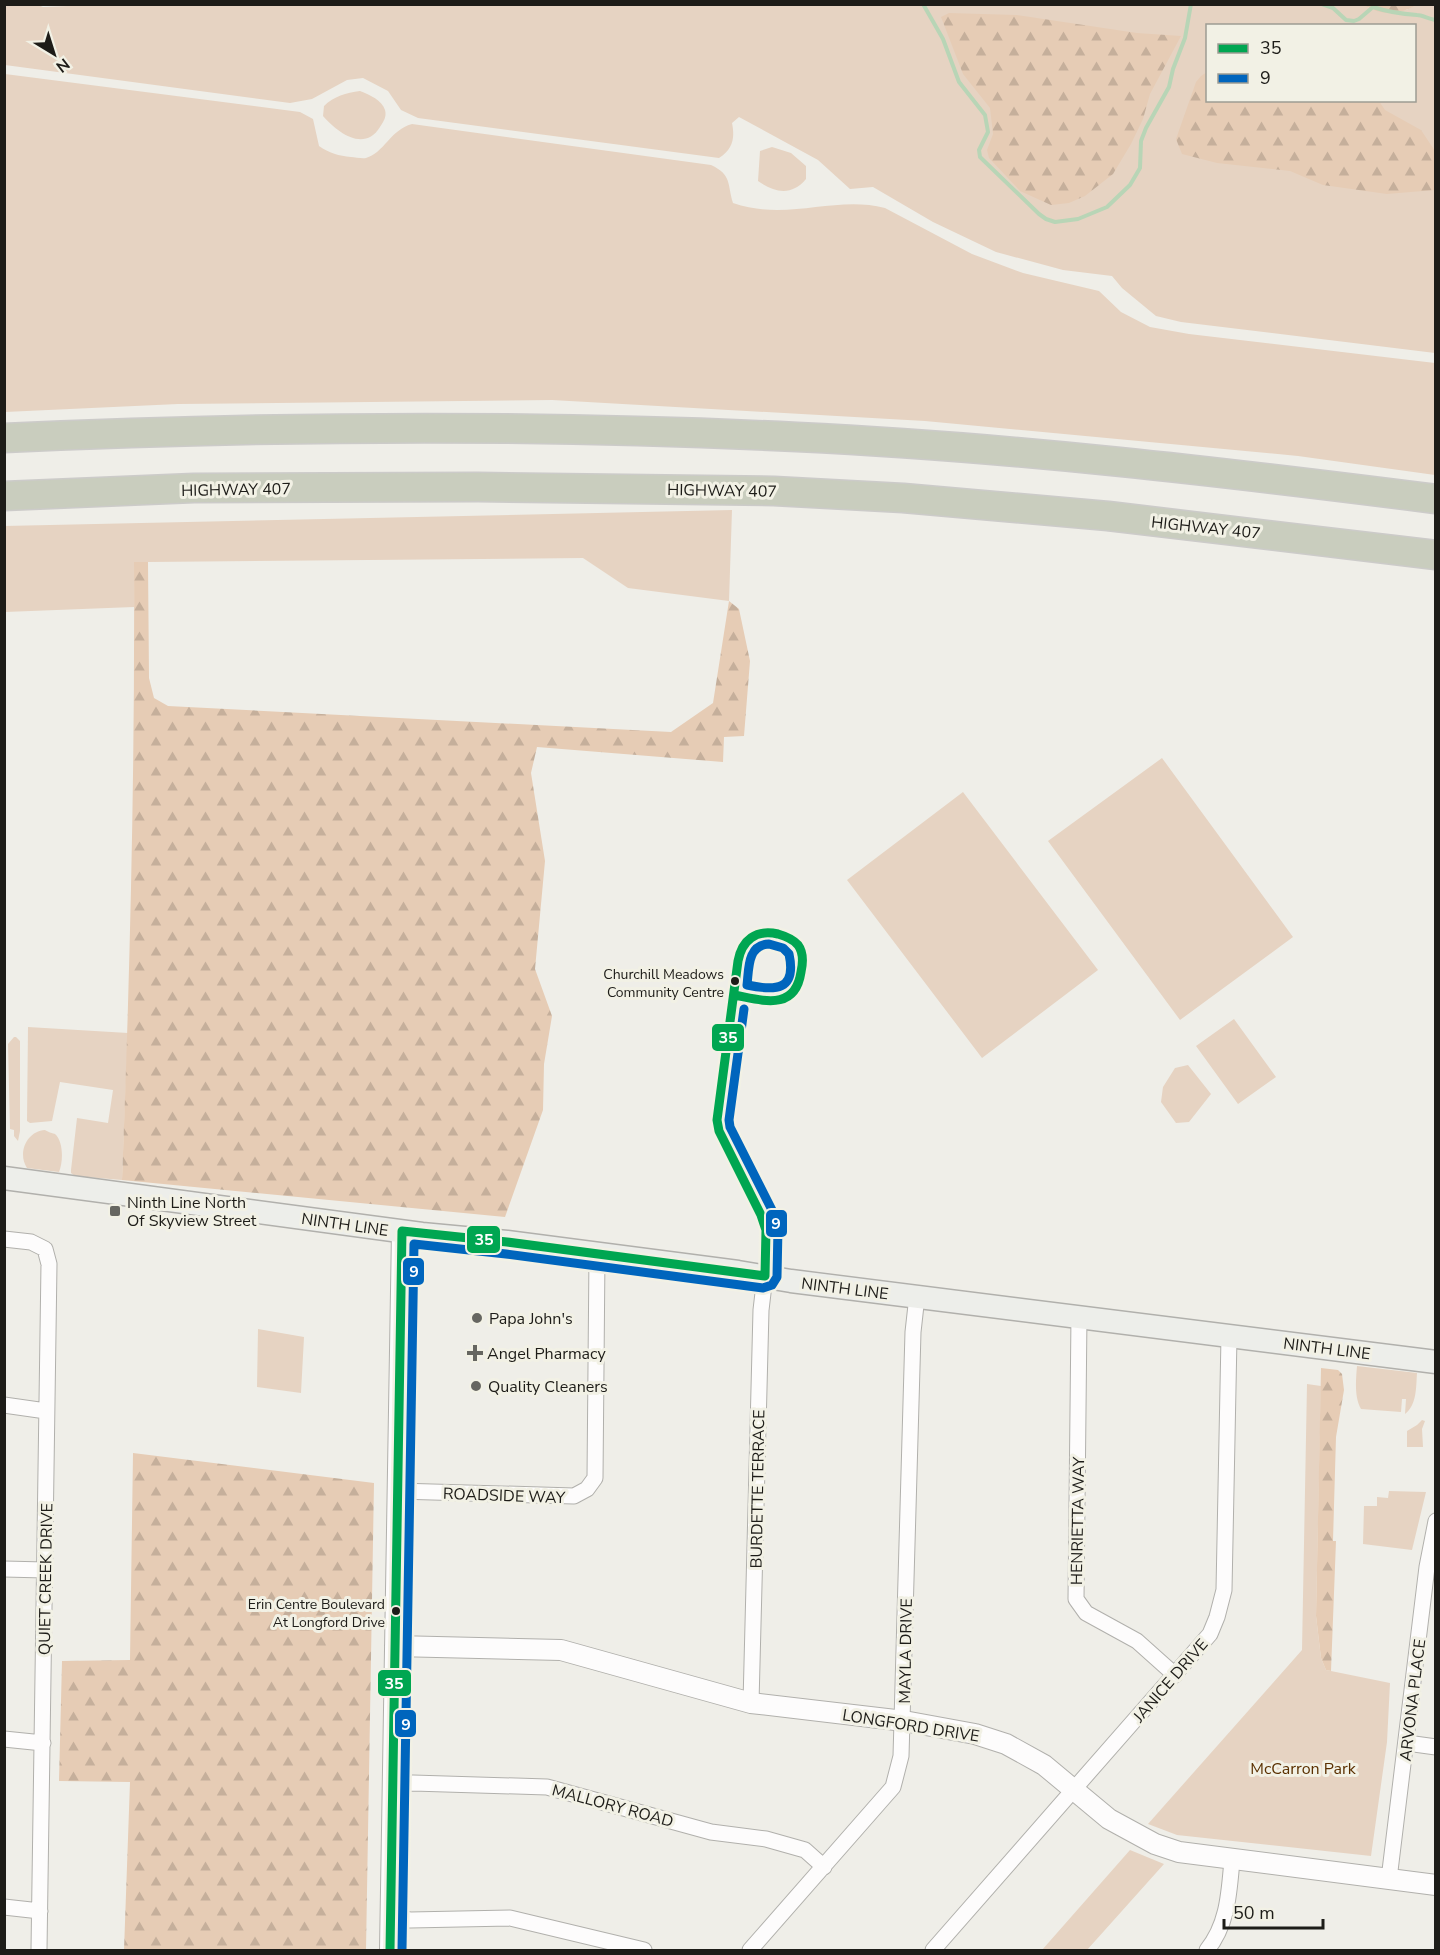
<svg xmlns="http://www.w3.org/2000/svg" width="1440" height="1955" font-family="'Nunito Sans',sans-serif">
	<defs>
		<pattern id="forest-firs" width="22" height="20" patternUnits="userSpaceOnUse" patternTransform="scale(1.5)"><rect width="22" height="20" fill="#e6ccb5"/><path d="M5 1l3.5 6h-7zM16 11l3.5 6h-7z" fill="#c5af9b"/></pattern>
	</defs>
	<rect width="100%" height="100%" fill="#efeee8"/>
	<!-- green -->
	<path fill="#e6d3c2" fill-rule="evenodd" d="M 5,4 L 38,5 L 43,7 L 116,4 L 1364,4 L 1371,10 L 1406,10 L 1417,5 L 1435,5 L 1435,353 L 1181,322 L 1156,316 L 1122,288 L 1112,276 L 1063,270 L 996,252 L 933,222 L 873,187 L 850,189 L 818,160 L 739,117 L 732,123 C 735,138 733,149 719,158 L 418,118 L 401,110 L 388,91 L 363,78 L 347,80 L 312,99 L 290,103 L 5,65 ZM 1208,26 L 1414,26 L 1414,100 L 1208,100 Z
		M 5,74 L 300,112 L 313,119 L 319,146 C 329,153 339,156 351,157 C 355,157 362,159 366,158 C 384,153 390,130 412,124 L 711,165 C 732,175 727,183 733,203 C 788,222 834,195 885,208 L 972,254 L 1023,273 L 1099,291 L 1121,312 L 1150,327 L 1189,334 L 1435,363 L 1435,475 L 1298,456 L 925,421 L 552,400 L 178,404 L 5,412 Z
		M 360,91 C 370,95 382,100 385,110 C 387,117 383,122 380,127 C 364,153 337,132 323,116 L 324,106 C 334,96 346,93 360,91 Z
		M 772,147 L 791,153 L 806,166 L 806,179 C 792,196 775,193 758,181 L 760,151 Z
		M 732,510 L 729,601 L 628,588 L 583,558 L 148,562 L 134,563 L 134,607 L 5,612 L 4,526 Z
		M 1162,758 L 1293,937 L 1180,1020 L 1048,841 Z
		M 963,792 L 1098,970 L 982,1058 L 847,880 Z
		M 1234,1019 L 1276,1077 L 1238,1104 L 1196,1046 Z
		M 28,1027 L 128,1033 L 122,1180 L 75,1176 L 71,1173 L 71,1170 L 77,1118 L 108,1123 L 113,1090 L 60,1082 L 52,1121 L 30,1123 L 27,1121 Z
		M 14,1037 L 16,1037 L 20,1041 L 20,1131 L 18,1141 L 14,1136 L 14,1130 L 10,1129 L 8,1044 Z
		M 1188,1065 L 1211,1094 L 1189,1122 L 1176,1123 L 1161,1102 L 1163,1087 L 1175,1068 Z
		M 45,1130 C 46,1131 54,1134 55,1134 C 64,1142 63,1163 59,1172 L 27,1168 C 17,1153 27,1131 45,1130 Z
		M 258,1329 L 304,1337 L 301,1393 L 257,1387 Z
		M 1357,1366 L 1417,1373 C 1416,1387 1417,1405 1405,1414 L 1406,1399 L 1402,1399 L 1401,1412 L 1361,1409 C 1354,1397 1356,1379 1357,1366 Z
		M 1307,1384 L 1321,1386 L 1316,1616 L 1321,1658 L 1326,1670 L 1390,1683 L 1387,1742 L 1371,1856 L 1177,1835 L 1148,1824 L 1302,1650 Z
		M 1422,1420 L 1425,1421 L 1422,1429 L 1423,1447 L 1407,1447 L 1407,1431 L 1417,1425 Z
		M 1389,1491 L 1426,1492 L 1412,1550 L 1363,1544 L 1364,1506 L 1377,1506 L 1377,1497 L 1388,1498 Z
		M 1130,1850 L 1164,1864 L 1087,1950 L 1042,1950 Z"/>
	<!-- forest -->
	<path fill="url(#forest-firs)" d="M 1364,5 L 1417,5 C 1399,15 1381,16 1364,5 Z
		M 949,13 L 1017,15 L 1137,33 L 1181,36 L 1150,94 L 1143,119 L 1131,144 L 1113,174 L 1085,196 L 1069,203 L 1051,205 L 1020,191 L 989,158 L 987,150 L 993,134 L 990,108 L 963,74 L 941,17 Z
		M 1207,72 L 1208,100 L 1379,101 L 1385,110 L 1421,130 L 1435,151 L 1435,190 L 1387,194 L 1323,185 L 1290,171 L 1217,163 L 1182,154 L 1176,139 L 1196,82 L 1201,76 Z
		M 134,562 L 148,562 L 149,678 L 154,698 L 168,706 L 671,732 L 713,703 L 729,601 L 739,609 L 750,661 L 744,736 L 724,737 L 723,762 L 537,747 L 531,773 L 545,861 L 535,969 L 552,1016 L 544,1064 L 543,1110 L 505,1217 L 122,1180 C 130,974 135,768 134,562 Z
		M 1321,1368 L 1338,1370 L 1342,1374 L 1344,1390 L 1336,1437 L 1333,1541 L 1336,1541 L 1331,1671 L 1326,1670 L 1321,1658 L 1316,1616 Z
		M 133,1453 L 374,1483 L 366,1950 L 124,1950 L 130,1782 L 59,1781 L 62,1661 L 130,1660 Z"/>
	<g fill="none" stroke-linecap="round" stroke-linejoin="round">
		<!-- stream -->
		<path stroke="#b8d5b6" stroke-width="4" d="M 923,4 L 943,39 L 959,82 L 985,115 L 988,132 L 979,150 L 980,157 L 1039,214 L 1046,219 L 1055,222 L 1078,219 L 1107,207 L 1130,185 L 1140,168 L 1141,141 L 1146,128 L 1169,87 L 1173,69 L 1185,38 L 1191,4
			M 1322,4 L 1333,8 L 1346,20 L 1354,21 L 1359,19 L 1373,7 C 1388,12 1401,14 1417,15 C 1422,15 1429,19 1436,20"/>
		<!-- minor casing -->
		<g stroke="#b1b0ac" stroke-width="17">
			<path id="minor" d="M 4,1239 L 31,1242 L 45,1249 L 49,1264 L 39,1950
				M 1079,1316 L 1076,1599 L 1086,1613 L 1137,1641 L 1175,1675
				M 4,1405 L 46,1411
				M 398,1491 L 574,1496 L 587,1489 L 595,1478 L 597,1254
				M 4,1569 L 45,1570
				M 751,1703 L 761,1310 L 765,1276
				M 4,1739 L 43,1743
				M 1407,1743 L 1436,1747
				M 393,1784 L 413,1783 L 547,1787 L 711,1832 L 766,1839 L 805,1850 L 824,1867
				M 1389,1879 L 1427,1567 L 1436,1521
				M 4,1907 L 40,1911
				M 391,1917 L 410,1920 L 510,1918 L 644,1950
				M 750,1950 L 893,1787 L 901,1756 L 913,1332 L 917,1296
				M 933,1950 L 1210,1634 L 1217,1617 L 1224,1590 L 1229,1337
				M 1207,1950 C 1228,1924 1229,1893 1232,1860"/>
		</g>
		<!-- tertiary casing -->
		<g stroke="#b1b0ac" stroke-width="22">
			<path id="tertiary" d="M 395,1646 L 561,1650 L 751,1703 L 904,1721 L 975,1734 L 1006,1744 L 1044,1765 L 1109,1819 L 1155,1844 L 1179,1852 L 1436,1885
				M 390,1950 L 402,1231"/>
		</g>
		<!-- secondary casing -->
		<g stroke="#b1b0ac" stroke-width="25">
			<path id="secondary" d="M 4,1178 L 422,1234 L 507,1242 L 738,1272 L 791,1281 L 1436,1362"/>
		</g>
		<!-- motorway casing -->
		<g stroke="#cccbc9" stroke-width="31">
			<path id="motorway" d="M 4,438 C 269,426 533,424 797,437 C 1011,447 1223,472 1436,499
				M 4,496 L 194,488 L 478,487 L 774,491 L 903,498 L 1108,516 L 1436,555"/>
		</g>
		<!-- minor -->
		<use href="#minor" stroke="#fdfcfc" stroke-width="15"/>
		<!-- tertiary -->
		<use href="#tertiary" stroke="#fdfcfc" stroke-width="20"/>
		<!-- secondary -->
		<use href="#secondary" stroke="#edeeea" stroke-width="22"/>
		<!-- motorway -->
		<use href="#motorway" stroke="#c9cdbe" stroke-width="28"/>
		<!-- bus-1 casing -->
		<g stroke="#f2f1e5" stroke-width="14">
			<path id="bus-1" d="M 390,1950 L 402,1231 L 507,1242 L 765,1276 L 766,1230 L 761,1215 L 719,1131 L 717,1120 L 738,961 C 742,940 756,929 778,934 C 785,936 793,939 798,945 C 804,953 803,963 801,972 C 795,1012 762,1000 734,995"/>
		</g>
		<!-- bus-2 casing -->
		<g stroke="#f2f1e5" stroke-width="14">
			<path id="bus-2" d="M 769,944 L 783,948 L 789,954 C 797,991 775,991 747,985 C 749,969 747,945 769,944 Z
				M 402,1950 L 414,1244 L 506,1254 L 763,1288 L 772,1285 L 777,1277 L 778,1228 L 772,1210 L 730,1127 L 729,1120 L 744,1009"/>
		</g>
		<!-- bus-1 -->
		<use href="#bus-1" stroke="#00a651" stroke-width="9"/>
		<!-- bus-2 -->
		<use href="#bus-2" stroke="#0065bd" stroke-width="9"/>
	</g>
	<!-- markers -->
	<g fill="#1d1c18" stroke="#f2f1e5" stroke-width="2">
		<circle cx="735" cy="981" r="5"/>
		<circle cx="396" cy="1611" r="5"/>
	</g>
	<g fill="#666661" stroke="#f2f1e5" stroke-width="2">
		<rect x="109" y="1205" width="12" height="12" rx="3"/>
		<circle cx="477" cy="1318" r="6"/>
		<path d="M472 1344h6v6h6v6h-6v6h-6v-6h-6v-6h6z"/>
		<circle cx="476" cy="1386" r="6"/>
	</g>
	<g text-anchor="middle" stroke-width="6" stroke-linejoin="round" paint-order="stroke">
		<!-- bus labels -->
		<g font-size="14" fill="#1d1c18" stroke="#f2f1e5" text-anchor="end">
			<text x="724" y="979">Churchill Meadows<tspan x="724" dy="18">Community Centre</tspan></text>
			<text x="385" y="1609">Erin Centre Boulevard<tspan x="385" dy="18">At Longford Drive</tspan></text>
		</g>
		<!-- street labels -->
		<g font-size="16" fill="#1d1c18" stroke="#f2f1e5">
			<text transform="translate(236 489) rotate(-1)" y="6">HIGHWAY 407</text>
			<text transform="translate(722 490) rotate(1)" y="6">HIGHWAY 407</text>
			<text transform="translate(1206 527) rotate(6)" y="6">HIGHWAY 407</text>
			<text transform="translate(345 1224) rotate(8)" y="6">NINTH LINE</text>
			<text transform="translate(845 1288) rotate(7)" y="6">NINTH LINE</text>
			<text transform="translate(1327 1348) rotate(7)" y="6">NINTH LINE</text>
			<text transform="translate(757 1489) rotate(-89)" y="6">BURDETTE TERRACE</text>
			<text transform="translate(504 1495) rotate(2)" y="6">ROADSIDE WAY</text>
			<text transform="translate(1077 1521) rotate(-89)" y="6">HENRIETTA WAY</text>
			<text transform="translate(45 1579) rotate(-89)" y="6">QUIET CREEK DRIVE</text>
			<text transform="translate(905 1651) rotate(-89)" y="6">MAYLA DRIVE</text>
			<text transform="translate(1170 1680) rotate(-49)" y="6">JANICE DRIVE</text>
			<text transform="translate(1412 1700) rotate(-83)" y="6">ARVONA PLACE</text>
			<text transform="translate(911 1725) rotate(9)" y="6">LONGFORD DRIVE</text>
			<text transform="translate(613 1805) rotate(15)" y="6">MALLORY ROAD</text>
		</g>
		<!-- poi labels -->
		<g font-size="16" fill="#1d1c18" stroke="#f2f1e5" text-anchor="start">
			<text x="127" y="1208">Ninth Line North<tspan x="127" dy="18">Of Skyview Street</tspan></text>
			<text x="489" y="1324">Papa John's</text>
			<text x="487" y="1359">Angel Pharmacy</text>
			<text x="488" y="1392">Quality Cleaners</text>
		</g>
		<!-- park labels -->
		<g font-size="16" fill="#5a3001" stroke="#f2f1e5">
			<text x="1303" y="1774">McCarron Park</text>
		</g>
	</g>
	<g stroke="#f2f1e5" stroke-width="2">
		<rect x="711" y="1023" width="34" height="29" rx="6" fill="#00a651"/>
		<rect x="765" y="1209" width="23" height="29" rx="6" fill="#0065bd"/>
		<rect x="466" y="1225" width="35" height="29" rx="6" fill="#00a651"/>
		<rect x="402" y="1257" width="23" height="29" rx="6" fill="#0065bd"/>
		<rect x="377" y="1669" width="35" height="28" rx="6" fill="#00a651"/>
		<rect x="394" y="1709" width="23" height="29" rx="6" fill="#0065bd"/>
	</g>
	<g font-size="16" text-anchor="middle" font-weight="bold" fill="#fff">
		<text x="728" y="1043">35</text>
		<text x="776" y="1229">9</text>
		<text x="484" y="1245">35</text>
		<text x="414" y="1277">9</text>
		<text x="394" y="1689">35</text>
		<text x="406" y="1730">9</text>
	</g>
	<!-- border -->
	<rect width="1440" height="1955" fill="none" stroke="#1d1c18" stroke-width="12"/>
	<!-- legend -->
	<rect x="1206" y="24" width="210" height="78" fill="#f2f1e5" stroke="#9d9c93" stroke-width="1.5"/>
	<rect x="1218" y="44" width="30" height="9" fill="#00a651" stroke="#9d9c93" stroke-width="1.5"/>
	<text x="1260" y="54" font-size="18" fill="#1d1c18">35</text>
	<rect x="1218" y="74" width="30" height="9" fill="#0065bd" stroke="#9d9c93" stroke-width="1.5"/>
	<text x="1260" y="84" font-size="18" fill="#1d1c18">9</text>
	<!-- north arrow -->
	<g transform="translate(54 54) rotate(142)" stroke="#f2f1e5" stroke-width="4.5" paint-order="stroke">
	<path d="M0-4.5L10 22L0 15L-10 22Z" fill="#1d1c18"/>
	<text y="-9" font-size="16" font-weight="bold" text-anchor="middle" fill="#1d1c18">N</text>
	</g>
	<!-- scale -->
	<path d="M1224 1919v9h99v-9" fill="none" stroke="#1d1c18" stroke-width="3"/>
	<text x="1233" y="1919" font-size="18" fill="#1d1c18" stroke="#f2f1e5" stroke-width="4.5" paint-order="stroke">50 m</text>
</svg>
